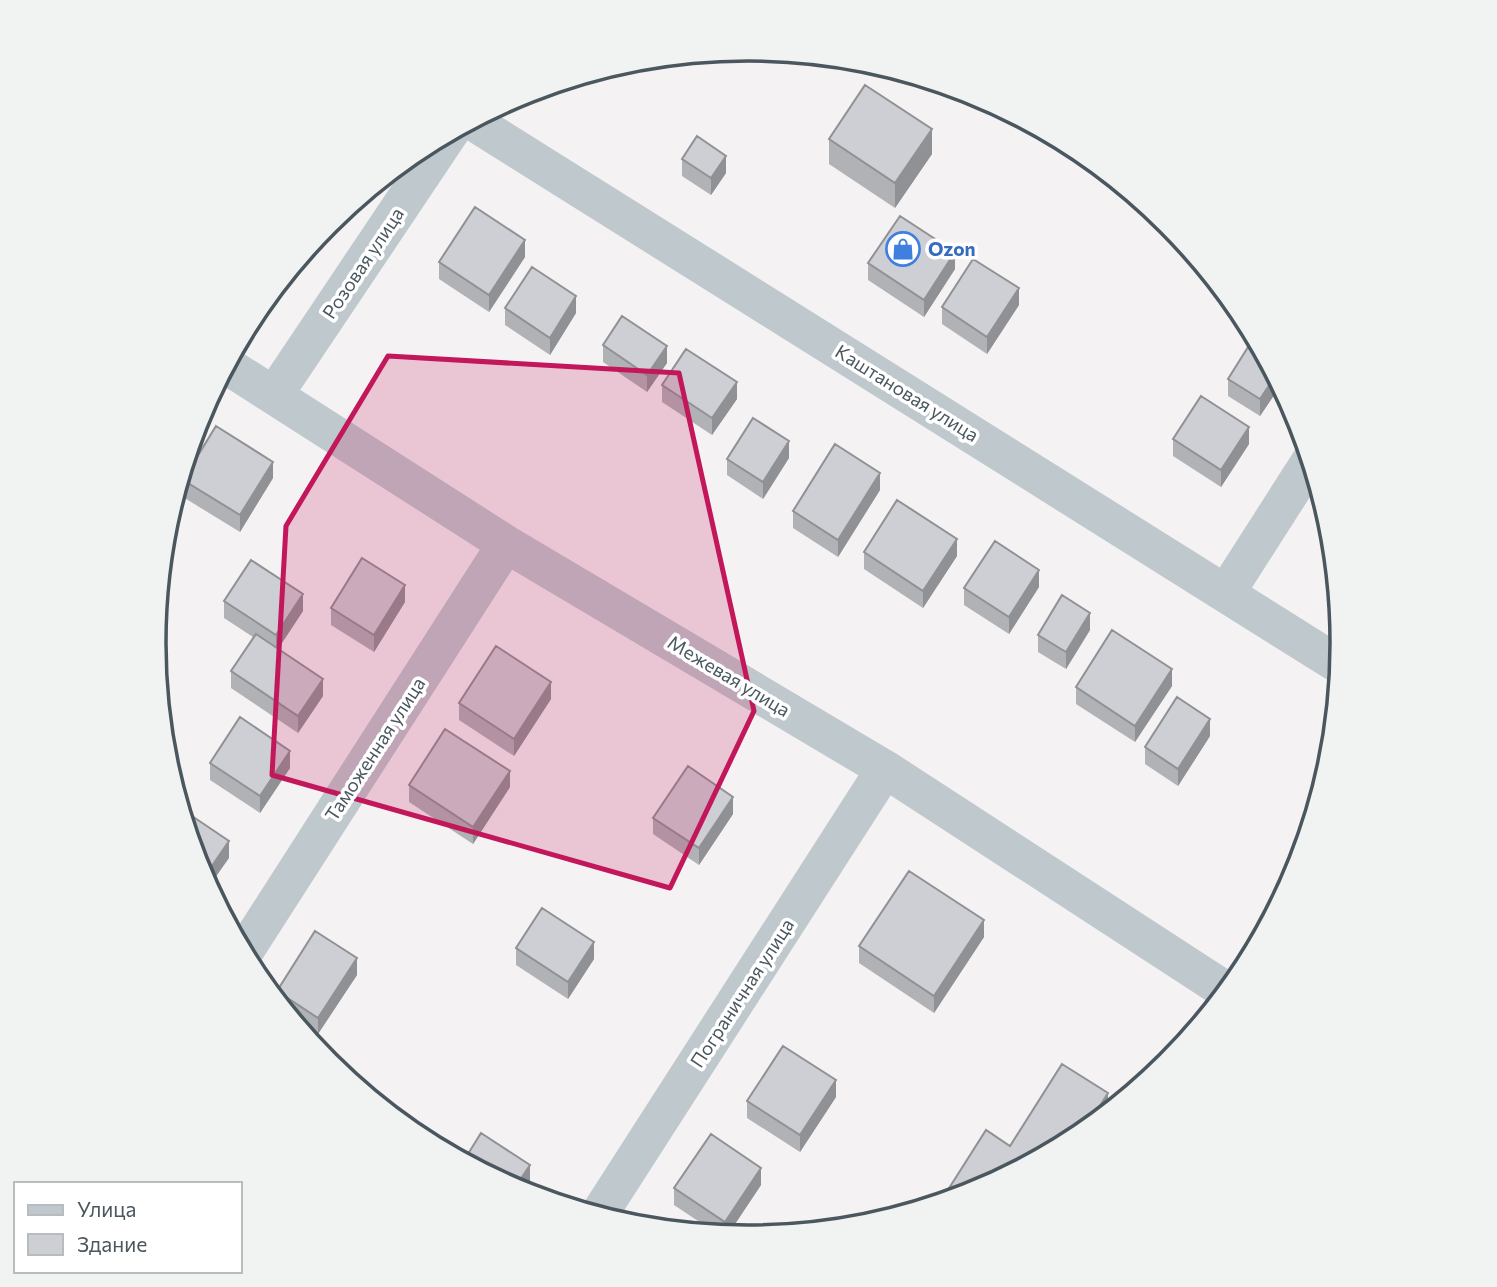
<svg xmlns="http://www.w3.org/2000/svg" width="1497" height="1287" font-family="Commissioner,sans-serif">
	<rect width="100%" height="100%" fill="#f4f2f3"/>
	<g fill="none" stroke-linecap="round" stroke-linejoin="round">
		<!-- minor -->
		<path stroke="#bfc8cd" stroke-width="38" d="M 472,121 L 1341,666
			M 226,365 L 506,544 L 885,769 L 1228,992
			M 274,395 L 451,131
			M 1226,593 L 1311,460
			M 243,954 L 506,544
			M 598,1216 L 885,769"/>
	</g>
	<!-- wall -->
	<path fill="#b0b2b6" d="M 829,139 L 932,154 L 895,208 L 829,164 Z
		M 682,159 L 726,173 L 711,195 L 682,176 Z
		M 347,208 L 329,236 L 322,231 L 328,223 Z
		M 525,257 L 489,312 L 439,279 L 439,262 Z
		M 868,263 L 955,269 L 924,317 L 868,280 Z
		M 1019,305 L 987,354 L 942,324 L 942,307 Z
		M 505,308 L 576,313 L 550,355 L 505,325 Z
		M 1255,336 L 1281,385 L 1260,416 L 1228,396 L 1228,379 Z
		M 603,345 L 667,363 L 647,392 L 603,362 Z
		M 662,385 L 737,399 L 712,435 L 662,402 Z
		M 1173,439 L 1249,444 L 1221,487 L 1173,456 Z
		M 789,458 L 763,499 L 727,475 L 727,459 Z
		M 273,478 L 240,532 L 183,497 L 183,480 Z
		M 880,490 L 838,557 L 793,528 L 793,511 Z
		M 864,552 L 957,556 L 923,608 L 864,569 Z
		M 1039,587 L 1009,634 L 964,605 L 964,588 Z
		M 224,601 L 303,611 L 278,649 L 323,696 L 298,733 L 231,688 L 231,671 L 253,637 L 224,618 Z
		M 405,602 L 374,652 L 331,625 L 331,608 Z
		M 1090,630 L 1066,669 L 1038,652 L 1038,635 Z
		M 1172,686 L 1135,742 L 1076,704 L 1076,687 Z
		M 551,699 L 514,756 L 459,720 L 459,703 Z
		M 1210,736 L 1178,786 L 1145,764 L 1145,747 Z
		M 210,763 L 290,768 L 260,813 L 210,780 Z
		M 409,785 L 510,787 L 473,844 L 409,802 Z
		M 1320,798 L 1305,847 L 1301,845 L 1301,828 Z
		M 733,814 L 699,865 L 653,834 L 653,818 Z
		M 984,937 L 934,1013 L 859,963 L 859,946 Z
		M 516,948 L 594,959 L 568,999 L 516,965 Z
		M 357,975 L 318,1034 L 288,1015 L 277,1001 L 277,991 Z
		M 836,1097 L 800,1152 L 747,1118 L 747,1101 Z
		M 761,1185 L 727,1236 L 719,1235 L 674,1205 L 674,1188 Z"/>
	<!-- shaded-wall -->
	<path fill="#909194" d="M 932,129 L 932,154 L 895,208 L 895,183 Z
		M 726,156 L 726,173 L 711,195 L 711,178 Z
		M 347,208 L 329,236 L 329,223 Z
		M 525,240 L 525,257 L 489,312 L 489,295 Z
		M 955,252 L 955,269 L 924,317 L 924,300 Z
		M 1019,288 L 1019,305 L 987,354 L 987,337 Z
		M 576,296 L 576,313 L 550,355 L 550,338 Z
		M 667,346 L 667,363 L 647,392 L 647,375 Z
		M 1276,375 L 1281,385 L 1260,416 L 1260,399 Z
		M 737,382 L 737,399 L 712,435 L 712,418 Z
		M 197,424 L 197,441 L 186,459 Z
		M 1249,427 L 1249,444 L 1221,487 L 1221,470 Z
		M 789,441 L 789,458 L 763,499 L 763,482 Z
		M 273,462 L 273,478 L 240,532 L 240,515 Z
		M 880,473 L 880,490 L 838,557 L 838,540 Z
		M 957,539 L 957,556 L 923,608 L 923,591 Z
		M 1039,570 L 1039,587 L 1009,634 L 1009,617 Z
		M 405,585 L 405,602 L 374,652 L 374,635 Z
		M 303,594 L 303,611 L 276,652 L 276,635 Z
		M 1090,613 L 1090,630 L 1066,669 L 1066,652 Z
		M 1172,669 L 1172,686 L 1135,742 L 1135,726 Z
		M 323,679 L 323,696 L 298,733 L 298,716 Z
		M 551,682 L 551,699 L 514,756 L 514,739 Z
		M 1210,719 L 1210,736 L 1178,786 L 1178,769 Z
		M 290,751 L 290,768 L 260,813 L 260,796 Z
		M 510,771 L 510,787 L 473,844 L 473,827 Z
		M 733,797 L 733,814 L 699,865 L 699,848 Z
		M 229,841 L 229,858 L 208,888 L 203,879 Z
		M 984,920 L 984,937 L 934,1013 L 934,996 Z
		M 594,942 L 594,959 L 568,999 L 568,982 Z
		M 357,958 L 357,975 L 318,1034 L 318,1018 Z
		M 836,1080 L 836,1097 L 800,1152 L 800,1135 Z
		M 1108,1093 L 1108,1113 L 1081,1136 Z
		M 530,1165 L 530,1182 L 523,1193 L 514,1189 Z
		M 761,1168 L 761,1185 L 727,1236 L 725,1236 L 725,1222 Z"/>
	<!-- building -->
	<path fill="#cdcfd4" stroke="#909194" stroke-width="2" d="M 865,85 L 932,129 L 895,183 L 829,139 Z
		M 697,136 L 726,156 L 711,178 L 682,159 Z
		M 475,207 L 525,240 L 489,295 L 439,262 Z
		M 900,216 L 955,252 L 924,300 L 868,263 Z
		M 973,259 L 1019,288 L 987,337 L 942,307 Z
		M 532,267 L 576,296 L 550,338 L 505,308 Z
		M 622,316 L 667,346 L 647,375 L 603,345 Z
		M 1255,336 L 1276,375 L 1260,399 L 1228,379 Z
		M 686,349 L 737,382 L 712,418 L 662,385 Z
		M 1201,396 L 1249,427 L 1221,470 L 1173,439 Z
		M 753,418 L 789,441 L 763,482 L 727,459 Z
		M 216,426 L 273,462 L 240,515 L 183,480 Z
		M 835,444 L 880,473 L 838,540 L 793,511 Z
		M 897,500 L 957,539 L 923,591 L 864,552 Z
		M 995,541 L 1039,570 L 1009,617 L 964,588 Z
		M 362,558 L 405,585 L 374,635 L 331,608 Z
		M 251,560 L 303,594 L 276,635 L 224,601 Z
		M 1062,595 L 1090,613 L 1066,652 L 1038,635 Z
		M 1112,630 L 1172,669 L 1135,726 L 1076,687 Z
		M 256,634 L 323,679 L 298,716 L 231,671 Z
		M 496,646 L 551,682 L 514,739 L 459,703 Z
		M 1177,697 L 1210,719 L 1178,769 L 1145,747 Z
		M 240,717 L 290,751 L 260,796 L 210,763 Z
		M 445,729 L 510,771 L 473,827 L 409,785 Z
		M 688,766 L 733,797 L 699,848 L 653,818 Z
		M 1320,798 L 1309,833 L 1301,828 Z
		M 186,812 L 229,841 L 203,879 L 199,871 L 183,817 Z
		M 909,871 L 984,920 L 934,996 L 859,946 Z
		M 542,908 L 594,942 L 568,982 L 516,948 Z
		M 315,931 L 357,958 L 318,1018 L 277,991 Z
		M 783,1046 L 836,1080 L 800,1135 L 747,1101 Z
		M 1062,1064 L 1108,1093 L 1081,1136 L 976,1193 L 939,1204 L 986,1130 L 1010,1146 Z
		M 481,1133 L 530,1165 L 514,1189 L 463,1162 Z
		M 711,1134 L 761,1168 L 725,1222 L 674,1188 Z"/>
	<!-- marked area -->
	<path fill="#c2185b" fill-opacity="0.2" stroke="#c2185b" stroke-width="5" stroke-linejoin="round" d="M 388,356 L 679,373 L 754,711 L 670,888 L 272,775 L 286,526 Z"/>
	<!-- icons -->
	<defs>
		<g id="shop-ring" transform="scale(1.75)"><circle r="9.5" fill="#fff" stroke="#3f7fe0" stroke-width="1.5"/><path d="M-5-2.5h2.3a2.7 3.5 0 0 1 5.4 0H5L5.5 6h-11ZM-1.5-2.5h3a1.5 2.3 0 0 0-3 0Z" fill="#3f7fe0"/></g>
	</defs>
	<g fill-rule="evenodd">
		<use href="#shop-ring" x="903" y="249"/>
	</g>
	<g text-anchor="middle" stroke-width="7" stroke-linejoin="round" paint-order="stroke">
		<!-- shop labels -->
		<g font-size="19" font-weight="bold" fill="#366cbe" stroke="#fff" text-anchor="start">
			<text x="928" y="256">Ozon</text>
		</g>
		<!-- street labels -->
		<g font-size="19" fill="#4b575e" stroke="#fff">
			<text transform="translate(363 263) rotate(-56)" y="7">Розовая улица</text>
			<text transform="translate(907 393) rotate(32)" y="7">Каштановая улица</text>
			<text transform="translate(729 676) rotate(31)" y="7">Межевая улица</text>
			<text transform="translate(375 749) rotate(-57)" y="7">Таможенная улица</text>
			<text transform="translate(742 993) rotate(-57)" y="7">Пограничная улица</text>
		</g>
	</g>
	<!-- crop -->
	<path d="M0 0H1497V1287H0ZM166 643a582 582 0 1 1 1164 0a582 582 0 1 1-1164 0Z" fill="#f1f2f2" fill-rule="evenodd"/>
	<path fill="none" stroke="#4b575e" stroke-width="3.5" d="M166 643a582 582 0 1 1 1164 0a582 582 0 1 1-1164 0Z"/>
	<!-- legend -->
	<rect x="14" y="1182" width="228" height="91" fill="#ffffff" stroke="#b7bcbf" stroke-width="2"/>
	<rect x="28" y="1205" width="35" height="10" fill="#bfc8cd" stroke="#b7bcbf" stroke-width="2"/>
	<text x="77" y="1217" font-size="21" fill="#4b575e">Улица</text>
	<rect x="28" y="1234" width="35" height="21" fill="#cdcfd4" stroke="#b7bcbf" stroke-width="2"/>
	<text x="77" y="1252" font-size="21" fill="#4b575e">Здание</text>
</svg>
